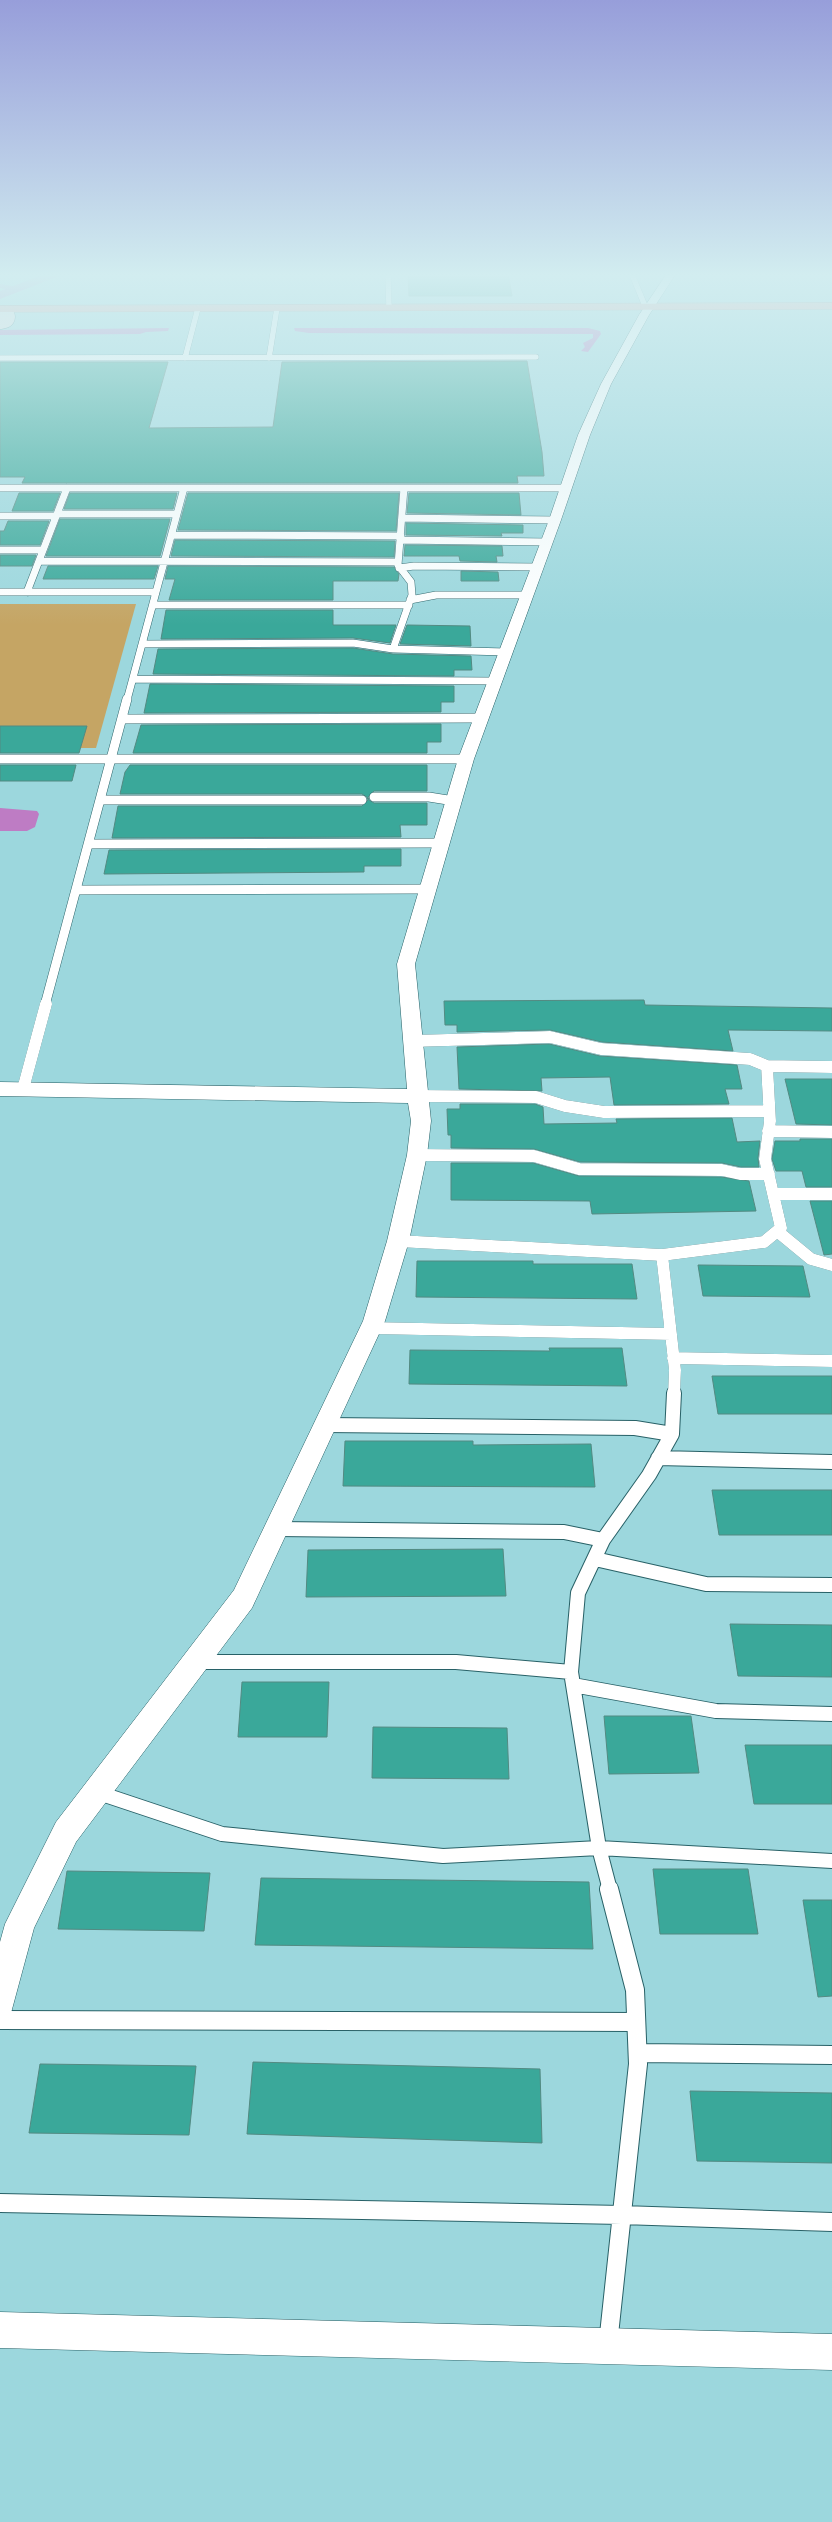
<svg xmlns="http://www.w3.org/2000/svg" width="832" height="2522" font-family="'Roboto Condensed',sans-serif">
	<rect width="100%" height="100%" fill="#9cd7dd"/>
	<!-- green -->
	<path fill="#c5a564" d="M 0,604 L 136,604 L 96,748 L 0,748 Z"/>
	<!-- water -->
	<path fill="#be7cc4" d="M 169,328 L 168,331 L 146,332 L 140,334 L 0,335 L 0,330 Z
		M 294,328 L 588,328 L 600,331 L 601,334 L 588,352 L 581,351 L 585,347 L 583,343 L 593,338 L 593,334 L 309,333 L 295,331 Z
		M 0,808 L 37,811 L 39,814 L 35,827 L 27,831 L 0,831 Z"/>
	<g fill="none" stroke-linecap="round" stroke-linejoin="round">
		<!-- stream -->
		<path stroke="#be7cc4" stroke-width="4" d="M 0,286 L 17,289"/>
		<!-- canal -->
		<path fill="#be7cc4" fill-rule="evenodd" d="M 50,272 L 69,272 L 0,299 L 0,291 Z"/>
	</g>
	<!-- building -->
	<path fill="#3aa89a" stroke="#538a82" d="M 408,272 L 508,272 L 512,296 L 409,296 Z
		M 527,361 L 542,452 L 544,476 L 517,476 L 518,483 L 22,483 L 25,477 L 0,477 L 0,362 L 168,362 L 149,428 L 273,427 L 282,362 Z
		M 19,493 L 60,493 L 53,511 L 12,511 Z
		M 70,493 L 177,493 L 173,509 L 64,509 Z
		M 188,493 L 399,493 L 396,531 L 178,530 Z
		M 409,493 L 519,493 L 521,515 L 407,513 Z
		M 60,519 L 170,519 L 160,556 L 46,556 Z
		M 8,521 L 49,521 L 40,545 L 0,545 L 0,531 L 4,531 Z
		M 406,523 L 523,525 L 523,533 L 501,533 L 502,536 L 406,535 Z
		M 175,540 L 395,541 L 394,557 L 171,556 Z
		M 405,545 L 502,546 L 503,556 L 496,556 L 497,562 L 460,561 L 459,556 L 404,556 Z
		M 0,555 L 36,555 L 32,566 L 0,566 Z
		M 48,566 L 158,566 L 154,579 L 43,579 Z
		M 168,566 L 394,567 L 399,574 L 398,581 L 333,581 L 333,600 L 169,600 L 175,579 L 165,579 Z
		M 461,571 L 498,572 L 499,581 L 461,581 Z
		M 166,610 L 333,610 L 333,625 L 396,625 L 390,643 L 353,638 L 161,639 Z
		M 407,625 L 470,626 L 471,646 L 400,644 Z
		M 353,648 L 393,654 L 471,656 L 472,670 L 454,670 L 454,676 L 153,674 L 158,649 Z
		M 150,684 L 454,686 L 454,702 L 441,702 L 441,712 L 144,713 Z
		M 441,724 L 441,742 L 427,742 L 427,753 L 133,753 L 141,725 Z
		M 0,726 L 87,726 L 79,753 L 0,753 Z
		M 0,765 L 76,765 L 72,781 L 0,781 Z
		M 130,765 L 427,765 L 427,791 L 374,791 L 368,797 L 369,800 L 374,803 L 427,803 L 427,825 L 400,825 L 401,837 L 112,838 L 118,806 L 362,806 L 368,800 L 367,797 L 362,794 L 120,794 L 125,772 Z
		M 401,849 L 401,866 L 364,866 L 364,872 L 104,874 L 109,850 Z
		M 644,1000 L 645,1005 L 832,1008 L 832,1031 L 728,1030 L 733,1051 L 602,1042 L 550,1030 L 457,1032 L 457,1025 L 445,1025 L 444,1001 Z
		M 549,1044 L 600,1056 L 737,1065 L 742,1089 L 725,1089 L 729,1104 L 614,1105 L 610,1077 L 541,1078 L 542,1091 L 459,1089 L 457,1047 Z
		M 785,1079 L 832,1079 L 832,1125 L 796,1124 Z
		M 460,1104 L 535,1104 L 543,1107 L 544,1124 L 617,1123 L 616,1119 L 732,1118 L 737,1142 L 760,1141 L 758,1158 L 759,1167 L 741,1167 L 722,1163 L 580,1162 L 534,1149 L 451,1148 L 451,1135 L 448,1135 L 447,1109 L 460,1109 Z
		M 800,1139 L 832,1139 L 832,1187 L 806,1187 L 802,1171 L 776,1171 L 772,1159 L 775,1141 L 800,1141 Z
		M 451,1163 L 533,1163 L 579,1176 L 721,1177 L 749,1181 L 756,1211 L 592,1214 L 590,1201 L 451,1200 Z
		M 810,1201 L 832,1201 L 832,1254 L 824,1255 Z
		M 417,1261 L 533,1261 L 533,1264 L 632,1264 L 637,1299 L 416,1297 Z
		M 698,1265 L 803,1266 L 810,1297 L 703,1296 Z
		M 549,1348 L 622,1348 L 627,1386 L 409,1384 L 410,1350 L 550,1351 Z
		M 712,1376 L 832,1376 L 832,1414 L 718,1414 Z
		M 345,1441 L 473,1441 L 473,1445 L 591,1444 L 595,1487 L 343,1486 Z
		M 712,1490 L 832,1490 L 832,1535 L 719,1535 Z
		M 503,1549 L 506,1596 L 306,1597 L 308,1550 Z
		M 730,1624 L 832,1625 L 832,1677 L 738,1676 Z
		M 242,1682 L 329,1682 L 327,1737 L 238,1737 Z
		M 604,1716 L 691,1716 L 699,1773 L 609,1774 Z
		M 373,1727 L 507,1728 L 509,1779 L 372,1778 Z
		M 745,1745 L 832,1745 L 832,1804 L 754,1804 Z
		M 653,1869 L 748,1869 L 758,1934 L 660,1934 Z
		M 67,1871 L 210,1873 L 204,1931 L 58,1929 Z
		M 261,1878 L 589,1882 L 593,1949 L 255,1945 Z
		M 803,1900 L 832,1900 L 832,1996 L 818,1997 Z
		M 253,2062 L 540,2069 L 542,2143 L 247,2134 Z
		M 40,2064 L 196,2066 L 189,2135 L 29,2133 Z
		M 690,2091 L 832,2093 L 832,2163 L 697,2161 Z"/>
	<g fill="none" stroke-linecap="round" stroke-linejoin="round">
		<!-- lane-far5 casing -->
		<g stroke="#286167" stroke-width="6">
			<path id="lane-far5" d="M 388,272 L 389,307
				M 631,272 L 645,306
				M 0,358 L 536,357
				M 185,358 L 198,308
				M 269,358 L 277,308"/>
		</g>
		<!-- lane-far4 casing -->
		<g stroke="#286167" stroke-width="8">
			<path id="lane-far4" d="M 0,488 L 566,488
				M 57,514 L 177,514
				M 0,516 L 56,516
				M 402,518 L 555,520
				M 172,535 L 401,536
				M 401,540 L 547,542
				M 0,550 L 43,550
				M 39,561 L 398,562
				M 399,568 L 414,566 L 538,567
				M 0,592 L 156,592
				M 27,592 L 67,488
				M 410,600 L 436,595 L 527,595
				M 153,605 L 409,605
				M 143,644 L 353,643 L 393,649 L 506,652
				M 393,649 L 412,595 L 411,582 L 398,565 L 404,488
				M 134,679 L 495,681
				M 127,700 L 184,488"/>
		</g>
		<!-- lane-far3 casing -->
		<g stroke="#286167" stroke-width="10">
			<path id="lane-far3" d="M 123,719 L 482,718
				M 0,759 L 466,759
				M 374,797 L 429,797 L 454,801
				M 101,800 L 362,800
				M 89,844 L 441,843
				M 77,890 L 428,889
				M 45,1005 L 127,699"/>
		</g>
		<!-- lane-far2 casing -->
		<g stroke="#286167" stroke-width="12">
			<path id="lane-far2" d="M 767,1066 L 832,1067
				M 23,1089 L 46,1004
				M 417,1096 L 536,1097 L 565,1106 L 604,1112 L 769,1111
				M 768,1131 L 832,1132
				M 417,1155 L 534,1156 L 579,1169 L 722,1170 L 740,1174 L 769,1174
				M 775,1194 L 832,1194
				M 777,1231 L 811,1259 L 832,1265
				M 398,1241 L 662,1255 L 764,1242 L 781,1228 L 765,1159 L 770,1121 L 767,1066 L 750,1059 L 601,1049 L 550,1037 L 412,1041
				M 662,1255 L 675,1370 L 674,1394
				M 370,1328 L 671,1334
				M 673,1358 L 832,1361"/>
		</g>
		<!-- lane-far1 casing -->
		<g stroke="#286167" stroke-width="16">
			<path id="lane-far1" d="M 325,1425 L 635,1428 L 672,1434
				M 658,1458 L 832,1462
				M 277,1529 L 564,1532 L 603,1540
				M 595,1559 L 706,1584 L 832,1585
				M 196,1662 L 456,1662 L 571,1672
				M 573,1685 L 716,1711 L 832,1714
				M 96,1792 L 222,1834 L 443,1856 L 599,1848 L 832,1861
				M 610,1890 L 599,1848 L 571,1672 L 578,1593 L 603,1540 L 649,1475 L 672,1434 L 674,1393"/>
		</g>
		<!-- lane casing -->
		<g stroke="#286167" stroke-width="20">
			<path id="lane" d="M 0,2020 L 636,2022
				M 638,2053 L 832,2055
				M 0,2203 L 622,2215 L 832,2222
				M 608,2344 L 638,2064 L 635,1990 L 609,1889"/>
		</g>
		<!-- street casing -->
		<g stroke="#286167" stroke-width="1">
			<path id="street" d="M 668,272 L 677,272 L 649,315 L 611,384 L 590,435 L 561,520 L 474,759 L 415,964 L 431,1121 L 427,1155 L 409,1241 L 385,1321 L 252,1608 L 76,1842 L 34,1928 L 11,2013 L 0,2018 L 0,1942 L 5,1924 L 56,1822 L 234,1590 L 363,1321 L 387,1241 L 407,1155 L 411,1121 L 408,1103 L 0,1096 L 0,1082 L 407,1089 L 397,964 L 458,759 L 549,520 L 578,435 L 601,384 L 639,315 Z
				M 0,2312 L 832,2334 L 832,2370 L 0,2348 Z"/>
		</g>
		<!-- secondary casing -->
		<g stroke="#286167" stroke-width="23">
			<path id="secondary" d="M 0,318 L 4,317"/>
		</g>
		<!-- highway casing -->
		<g stroke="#a67875" stroke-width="1">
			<path id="highway" d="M 832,303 L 832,309 L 0,312 L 0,306 Z"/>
		</g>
		<!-- lane-far5 -->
		<use href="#lane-far5" stroke="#fff" stroke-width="5.5"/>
		<!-- lane-far4 -->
		<use href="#lane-far4" stroke="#fff" stroke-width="7"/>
		<!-- lane-far3 -->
		<use href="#lane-far3" stroke="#fff" stroke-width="9"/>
		<!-- lane-far2 -->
		<use href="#lane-far2" stroke="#fff" stroke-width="12"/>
		<!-- lane-far1 -->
		<use href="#lane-far1" stroke="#fff" stroke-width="14"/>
		<!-- lane -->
		<use href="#lane" stroke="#fff" stroke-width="18"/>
		<!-- street -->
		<use href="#street" fill="#fff" fill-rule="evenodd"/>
		<!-- secondary -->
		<use href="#secondary" stroke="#fbe2e0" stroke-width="22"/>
		<!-- highway -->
		<use href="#highway" fill="#f39e99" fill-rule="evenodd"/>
	</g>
	<!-- sky -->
	<linearGradient id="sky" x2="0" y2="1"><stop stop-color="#979eda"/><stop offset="0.44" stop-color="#d2edf0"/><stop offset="1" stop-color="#d2edf0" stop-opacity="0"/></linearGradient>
	<rect width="832" height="625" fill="url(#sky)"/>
</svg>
